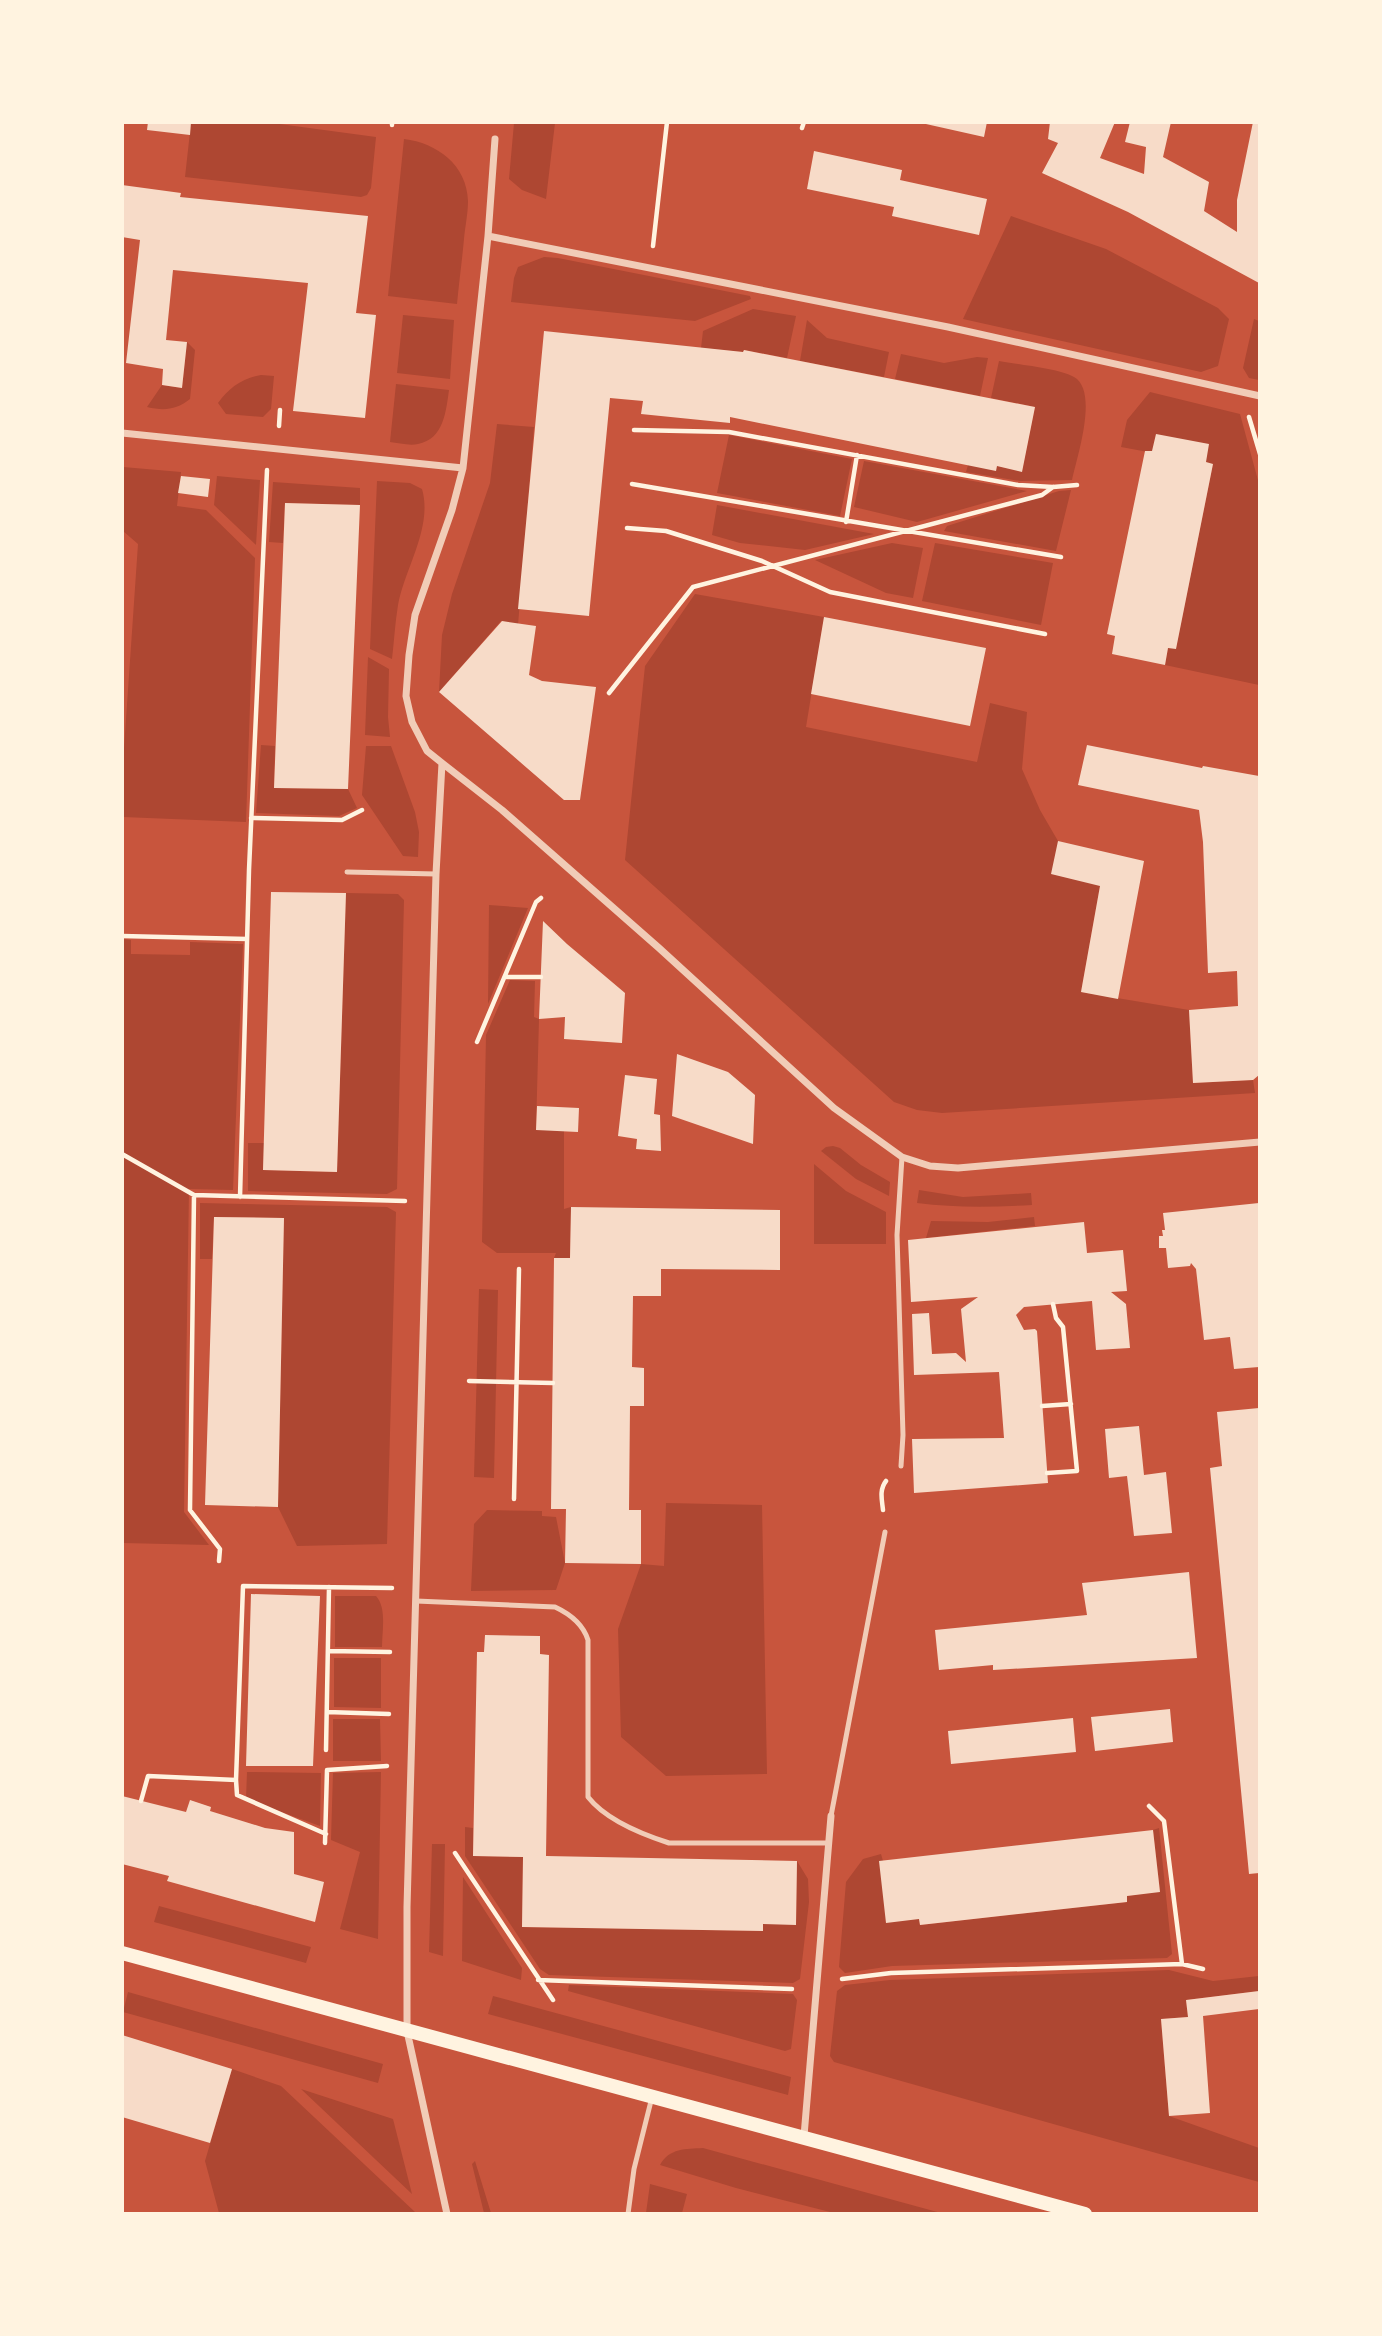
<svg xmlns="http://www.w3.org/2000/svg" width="1382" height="2336" font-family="Cabin,sans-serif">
	<rect width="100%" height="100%" fill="#c8553d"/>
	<!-- green -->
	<path fill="#ae4732" d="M 191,123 L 272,123 L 376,137 L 371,188 L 367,195 L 361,197 L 185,177 Z
		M 514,123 L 555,123 L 546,199 L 522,190 L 509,179 Z
		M 404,139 C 437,143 467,165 468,201 C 468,214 465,227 464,239 C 462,261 459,282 457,304 L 388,296 Z
		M 1011,216 L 1106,249 L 1218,308 L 1229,319 L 1218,366 L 1201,372 L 963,319 Z
		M 544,257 L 558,258 L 750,296 L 751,299 L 695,321 L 511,302 L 514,278 L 518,267 Z
		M 753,309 L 796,316 L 787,358 L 744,350 L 743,352 L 701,348 L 703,331 Z
		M 403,315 L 454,320 L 450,379 L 397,373 Z
		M 1254,319 L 1259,321 L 1259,380 L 1249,378 L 1243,368 Z
		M 807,320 L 827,338 L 889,352 L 884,377 L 800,361 Z
		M 187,342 L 195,350 L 190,399 C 176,410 164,411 147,407 L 162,385 L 182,388 Z
		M 901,354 L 944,363 L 977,357 L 988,358 L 980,396 L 895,379 Z
		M 999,361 C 1019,365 1058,368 1074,377 C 1099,391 1077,457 1072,480 L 1020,481 L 966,472 L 968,465 L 997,466 L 1022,471 L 1035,407 L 991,398 Z
		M 261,375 L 274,376 L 271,409 L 263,417 L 226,414 L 218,403 C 229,388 242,378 261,375 Z
		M 396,384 L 449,390 C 446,411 444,439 418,444 C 410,446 398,443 390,442 Z
		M 1150,392 L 1240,414 L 1259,484 L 1259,685 L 1165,665 L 1168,648 L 1176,648 L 1213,464 L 1121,447 L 1127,420 Z
		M 497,424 L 534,427 L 518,625 L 501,621 L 439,692 L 442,635 L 452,594 L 490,483 Z
		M 729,435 L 852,459 L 840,516 L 717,493 Z
		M 864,461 L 1027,491 L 917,522 L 854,507 Z
		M 123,467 L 181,472 L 177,506 L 206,510 L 255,558 L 246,822 L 123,817 L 123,763 L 138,544 L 123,531 Z
		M 217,476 L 260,480 L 256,545 L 214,505 Z
		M 377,481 L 410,483 L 422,489 C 433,527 405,568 398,605 C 395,623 394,642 392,659 L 370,649 Z
		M 273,482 L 360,488 L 360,505 L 285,503 L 283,543 L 269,542 Z
		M 1071,490 L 1056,551 L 944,531 L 947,526 L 1059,491 Z
		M 717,505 L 874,534 L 805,550 L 740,543 L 712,535 Z
		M 892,543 L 923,548 L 913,598 L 886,593 L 815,560 Z
		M 935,543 L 1053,563 L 1041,625 L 922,601 Z
		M 695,594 L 824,617 L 806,727 L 977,762 L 990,703 L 1027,712 L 1022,769 L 1040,810 L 1058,841 L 1100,886 L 1081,992 L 1189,1010 L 1193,1083 L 1253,1080 L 1255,1093 L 942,1113 L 917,1110 L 894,1102 L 625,860 L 645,666 Z
		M 368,657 L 389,669 L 388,717 L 390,737 L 365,735 Z
		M 261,745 L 275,746 L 274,788 L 348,789 L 357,808 L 339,816 L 256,813 Z
		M 366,746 L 391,746 L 415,812 L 419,832 L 418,857 L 403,856 L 362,795 Z
		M 346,893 L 398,894 L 404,900 L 397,1189 L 387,1194 L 248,1191 L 248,1143 L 264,1143 L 263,1170 L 337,1172 Z
		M 489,905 L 528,908 L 488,1004 Z
		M 123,939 L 131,940 L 131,954 L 190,955 L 190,942 L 243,944 L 233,1190 L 189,1189 L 184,1512 L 209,1545 L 123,1543 Z
		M 510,980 L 535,981 L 534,1017 L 539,1019 L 536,1129 L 564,1131 L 564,1209 L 571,1207 L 570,1258 L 554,1258 L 556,1253 L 497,1253 L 482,1242 L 486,1035 Z
		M 833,1146 L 840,1148 L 861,1165 L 890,1182 L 889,1196 L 856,1179 L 821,1151 L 826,1147 Z
		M 814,1164 L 846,1191 L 886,1212 L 886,1244 L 814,1244 Z
		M 919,1190 L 963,1197 L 1031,1193 L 1032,1205 C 993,1207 956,1208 917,1203 Z
		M 200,1203 L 387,1207 L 396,1212 L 387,1544 L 297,1546 L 278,1507 L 284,1218 L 214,1217 L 212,1259 L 200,1259 Z
		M 1034,1217 L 1035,1226 L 926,1238 L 931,1221 L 988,1222 Z
		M 479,1289 L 498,1290 L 494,1478 L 474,1477 Z
		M 666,1503 L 762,1505 L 767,1774 L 666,1776 L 621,1737 L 618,1629 L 641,1564 L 664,1566 Z
		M 487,1510 L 542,1511 L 542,1516 L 556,1517 L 565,1563 L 556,1590 L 471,1591 L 474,1524 Z
		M 335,1596 L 376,1596 C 387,1608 382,1631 382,1647 L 335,1647 Z
		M 334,1658 L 381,1658 L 381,1708 L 334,1707 Z
		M 333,1719 L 380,1719 L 381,1761 L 333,1761 Z
		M 247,1772 L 321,1773 L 320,1826 L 246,1799 Z
		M 381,1772 L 378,1939 L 340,1929 L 360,1852 L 331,1840 L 333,1773 Z
		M 465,1827 L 473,1828 L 473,1856 L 523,1857 L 522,1927 L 762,1931 L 763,1924 L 796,1924 L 797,1861 L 808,1879 L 809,1902 L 800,1979 L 793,1983 L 549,1975 L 540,1969 L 465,1856 Z
		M 1159,1828 L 1172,1954 L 1167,1958 L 892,1966 L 845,1973 L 839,1967 L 846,1882 L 863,1859 L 881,1854 L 883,1861 L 879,1861 L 919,1919 L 920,1925 L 1127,1902 L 1127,1896 L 1160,1891 L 1153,1830 Z
		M 432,1844 L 445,1844 L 443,1956 L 429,1952 Z
		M 463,1877 L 522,1968 L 521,1980 L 462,1961 Z
		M 159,1906 L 311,1947 L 306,1963 L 154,1922 Z
		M 1169,1970 L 1213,1981 L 1259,1976 L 1259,1991 L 1186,2000 L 1188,2017 L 1161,2019 L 1169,2116 L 1259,2148 L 1259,2182 L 834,2062 L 830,2056 L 837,1991 L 845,1985 L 890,1980 Z
		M 569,1985 L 793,1994 L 797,2000 L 791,2049 L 785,2051 L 568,1991 Z
		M 128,1992 L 383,2064 L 378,2083 L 123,2012 Z
		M 493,1996 L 791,2077 L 788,2095 L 488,2014 Z
		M 232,2069 L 281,2086 L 415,2212 L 219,2213 L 205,2161 Z
		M 301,2089 L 393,2119 L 412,2194 Z
		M 703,2148 L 941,2213 L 834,2213 L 736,2188 L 660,2165 C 669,2148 686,2149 703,2148 Z
		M 475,2161 L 491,2213 L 484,2213 L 472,2164 Z
		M 650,2184 L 687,2194 L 682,2213 L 646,2213 Z"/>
	<!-- building -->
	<path fill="#f7dbc8" d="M 148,122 L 191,122 L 190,135 L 147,130 Z
		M 917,122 L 987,122 L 984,137 Z
		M 1050,122 L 1115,122 L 1100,158 L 1144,174 L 1146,147 L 1125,142 L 1130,122 L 1171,122 L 1163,157 L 1209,182 L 1204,211 L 1237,232 L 1237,200 L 1253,122 L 1259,122 L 1259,283 L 1128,212 L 1042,173 L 1058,143 L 1048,139 Z
		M 814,151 L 902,170 L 900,180 L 987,199 L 979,235 L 892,216 L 894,207 L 807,189 Z
		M 122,185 L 181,193 L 180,197 L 368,216 L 356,313 L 376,315 L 365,418 L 293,411 L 308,283 L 173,270 L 166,340 L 187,342 L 182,388 L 162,385 L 163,369 L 126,363 L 140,240 L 122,237 Z
		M 544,331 L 743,352 L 744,350 L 1035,407 L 1022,472 L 997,466 L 996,471 L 730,417 L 730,423 L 641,414 L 643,401 L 610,398 L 589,616 L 518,609 Z
		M 1156,434 L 1209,444 L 1206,462 L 1213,464 L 1176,649 L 1168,648 L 1165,665 L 1112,654 L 1115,636 L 1107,634 L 1145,451 L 1152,451 Z
		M 181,476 L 210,479 L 208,497 L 178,493 Z
		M 285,503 L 360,505 L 348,789 L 274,788 Z
		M 824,617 L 986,648 L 970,726 L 811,694 Z
		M 502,621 L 536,626 L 529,675 L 542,681 L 596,687 L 580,800 L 564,800 L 439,692 Z
		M 1087,745 L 1202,768 L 1203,766 L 1259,776 L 1259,1075 L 1253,1080 L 1193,1083 L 1189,1010 L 1238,1006 L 1237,971 L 1208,973 L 1203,842 L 1199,810 L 1078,785 Z
		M 1058,841 L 1144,861 L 1118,999 L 1081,992 L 1100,886 L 1051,874 Z
		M 271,892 L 346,893 L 337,1172 L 263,1170 Z
		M 543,921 L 567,944 L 625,993 L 622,1043 L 564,1039 L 565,1017 L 539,1019 Z
		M 677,1054 L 728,1072 L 755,1095 L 753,1144 L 672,1116 Z
		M 625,1075 L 657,1079 L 654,1114 L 660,1115 L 661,1151 L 636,1149 L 637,1139 L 618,1136 Z
		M 537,1106 L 579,1108 L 578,1132 L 536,1130 Z
		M 1259,1203 L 1259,1367 L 1234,1369 L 1230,1337 L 1204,1340 L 1196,1269 L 1191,1263 L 1190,1266 L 1168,1268 L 1166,1248 L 1159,1248 L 1159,1236 L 1163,1236 L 1162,1230 L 1165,1230 L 1163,1213 Z
		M 571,1207 L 780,1210 L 780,1270 L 661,1269 L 661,1296 L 633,1296 L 632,1367 L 644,1368 L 644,1406 L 630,1406 L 629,1510 L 641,1510 L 641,1564 L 565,1563 L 566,1509 L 551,1509 L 554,1258 L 570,1258 Z
		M 214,1217 L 284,1218 L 278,1507 L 205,1505 Z
		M 1084,1222 L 1087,1253 L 1123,1250 L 1127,1291 L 1111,1292 L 1126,1304 L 1130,1348 L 1096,1350 L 1092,1301 L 1024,1307 L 1016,1315 L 1024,1330 L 1035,1329 L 1037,1331 L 1048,1483 L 914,1493 L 912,1439 L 1004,1438 L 999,1372 L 914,1375 L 912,1314 L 929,1313 L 932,1354 L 956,1353 L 966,1362 L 961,1309 L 978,1297 L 911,1302 L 908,1240 Z
		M 1259,1408 L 1259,1873 L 1249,1874 L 1210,1468 L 1222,1466 L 1217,1412 Z
		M 1139,1426 L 1144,1475 L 1166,1472 L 1172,1533 L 1134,1536 L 1127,1476 L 1109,1478 L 1105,1429 Z
		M 1189,1572 L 1197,1658 L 993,1670 L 993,1665 L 939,1670 L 935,1630 L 1087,1615 L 1082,1583 Z
		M 251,1594 L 320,1596 L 313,1766 L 246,1766 Z
		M 485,1635 L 540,1636 L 540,1654 L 549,1655 L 546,1856 L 797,1861 L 796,1925 L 763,1924 L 763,1931 L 522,1927 L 523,1857 L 473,1856 L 477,1652 L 484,1652 Z
		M 1170,1709 L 1173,1742 L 1095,1751 L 1091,1717 Z
		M 1073,1718 L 1076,1752 L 951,1764 L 948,1731 Z
		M 122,1796 L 186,1812 L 190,1800 L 211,1807 L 210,1811 L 265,1828 L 294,1832 L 294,1874 L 324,1882 L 315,1922 L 167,1881 L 169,1876 L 122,1864 Z
		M 1153,1830 L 1160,1892 L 1127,1896 L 1127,1902 L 920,1925 L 919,1919 L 886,1923 L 879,1861 Z
		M 1259,1991 L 1259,2009 L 1203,2016 L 1210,2113 L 1169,2116 L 1161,2019 L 1188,2017 L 1186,2000 Z
		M 122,2035 L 232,2069 L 210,2143 L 122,2117 Z"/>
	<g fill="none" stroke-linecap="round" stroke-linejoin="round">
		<!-- path -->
		<path stroke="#fff3e0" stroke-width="4.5" d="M 392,125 L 392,122
			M 802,128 L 804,122
			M 653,246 L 667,122
			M 1249,417 L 1260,454
			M 279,426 L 280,410
			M 634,430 L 729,432 L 1018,485 L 1053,487 L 1077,485
			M 632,484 L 1061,557
			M 846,522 L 857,455
			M 627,528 L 666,531 L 762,561 L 830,592 L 1045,634
			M 609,693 L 693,587 L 1042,495 L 1053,487
			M 251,818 L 342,820 L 362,810
			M 122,936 L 247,939
			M 505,977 L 541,977
			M 477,1042 L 536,902 L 541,898
			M 122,1154 L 194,1195
			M 240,1197 L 249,870 L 267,470
			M 469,1381 L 553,1383
			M 1042,1406 L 1071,1404
			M 1047,1473 L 1077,1471 L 1063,1327 L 1056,1318 L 1053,1304
			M 514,1499 L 519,1269
			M 883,1510 C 882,1500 879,1490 886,1481
			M 219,1561 L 220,1549 L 190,1510 L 194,1195 L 405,1201
			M 328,1651 L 390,1652
			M 327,1712 L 389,1714
			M 326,1750 L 329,1587
			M 236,1780 L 237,1795 L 326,1834
			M 141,1801 L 148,1776 L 236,1780 L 243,1586 L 392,1588
			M 1149,1806 L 1164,1821 L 1182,1964
			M 325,1843 L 327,1770 L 387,1766
			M 455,1853 L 553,2000
			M 842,1979 L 891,1973 L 1182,1964 L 1203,1969
			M 538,1980 L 792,1989"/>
		<!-- service -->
		<path stroke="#f1ccb7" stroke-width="5" d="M 347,872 L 436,874
			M 901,1466 L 903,1435 L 897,1235 L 902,1157
			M 416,1601 L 555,1607 C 570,1614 583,1624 588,1640 L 588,1797 C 606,1820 641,1834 669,1843 L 829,1843
			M 831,1816 L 885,1532
			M 628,2214 L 634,2169 L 652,2097"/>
		<!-- minor -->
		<path stroke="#f1ccb7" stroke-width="7" d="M 488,236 L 948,327 L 1260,396
			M 122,433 L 463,468
			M 442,763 L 502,810 L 659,948 L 834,1108 L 902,1157 L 930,1166 L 958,1168 L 1260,1142
			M 804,2136 L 831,1816
			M 447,2214 L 407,2031 L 407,1907 L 436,874 L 442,763 L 427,751 L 412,722 L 406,696 L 409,655 L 415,615 L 452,510 L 463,468 L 488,236 L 495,139"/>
		<!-- secondary -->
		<path stroke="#fff3e0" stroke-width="14" d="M 122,1953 C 443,2041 765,2125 1085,2214"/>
	</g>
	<!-- border -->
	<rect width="1382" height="2336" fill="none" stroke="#fff3e0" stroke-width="248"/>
</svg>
